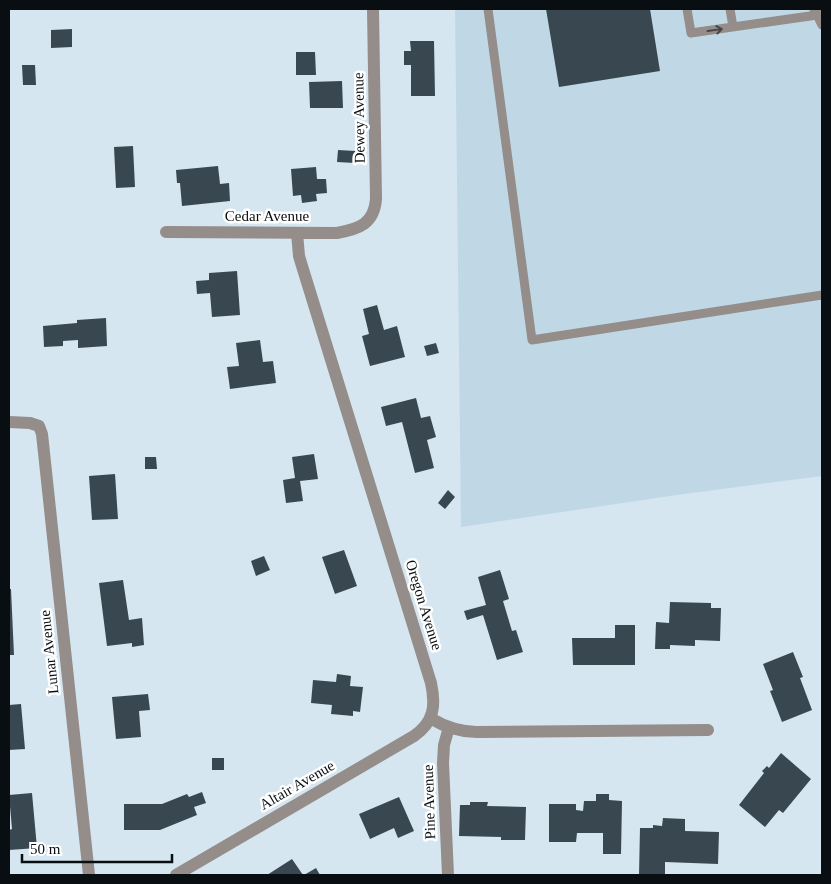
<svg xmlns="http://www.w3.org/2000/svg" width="831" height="884" font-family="Georgia,serif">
	<rect width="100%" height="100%" fill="#d5e6f1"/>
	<!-- built -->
	<path fill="#c0d8e6" d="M 455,9 L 822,9 L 822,476 L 677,495 L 461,527 Z"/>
	<!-- building -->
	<path fill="#394850" d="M 546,9 L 650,9 L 660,71 L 559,87 Z
		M 72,29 L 72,47 L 51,48 L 51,30 Z
		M 410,41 L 434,41 L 435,96 L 411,96 L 411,65 L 404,65 L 404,51 L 411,51 Z
		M 296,52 L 315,52 L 316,75 L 296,75 Z
		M 22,65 L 35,65 L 36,85 L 23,85 Z
		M 342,81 L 343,108 L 310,108 L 309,82 Z
		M 133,146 L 135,187 L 116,188 L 114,147 Z
		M 338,150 L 356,151 L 355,163 L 337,162 Z
		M 218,166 L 220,184 L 229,183 L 230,201 L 182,206 L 180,183 L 177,183 L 176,170 Z
		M 316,167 L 317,179 L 326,179 L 327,193 L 316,194 L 317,201 L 302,203 L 301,195 L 293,196 L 291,169 Z
		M 237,271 L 240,315 L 212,317 L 210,293 L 197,294 L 196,281 L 209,280 L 209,273 Z
		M 377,305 L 384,330 L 397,326 L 405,357 L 370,366 L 362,336 L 369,334 L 363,309 Z
		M 106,318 L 107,346 L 78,348 L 78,340 L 63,341 L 63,346 L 44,347 L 43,326 L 77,323 L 77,320 Z
		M 260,340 L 263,362 L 273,361 L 276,383 L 230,389 L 227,367 L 239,366 L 236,343 Z
		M 436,343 L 439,353 L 427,356 L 424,346 Z
		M 416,398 L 421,418 L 430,416 L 436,437 L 427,440 L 434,468 L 415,473 L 402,422 L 386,426 L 381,407 Z
		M 314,454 L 318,479 L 300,481 L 303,501 L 286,503 L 283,480 L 295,478 L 292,457 Z
		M 145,457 L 156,457 L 157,469 L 145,469 Z
		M 115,474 L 118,519 L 92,520 L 89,476 Z
		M 448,490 L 455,497 L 445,509 L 438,503 Z
		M 344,550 L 357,586 L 335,594 L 322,557 Z
		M 264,556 L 270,570 L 256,576 L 251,561 Z
		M 500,570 L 509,599 L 503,601 L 512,631 L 516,630 L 523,652 L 497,660 L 483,615 L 467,620 L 464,611 L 486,605 L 478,577 Z
		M 123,580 L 129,620 L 142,618 L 144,645 L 132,647 L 132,643 L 107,646 L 99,583 Z
		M 9,589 L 11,589 L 14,655 L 9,655 Z
		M 670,602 L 711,603 L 711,608 L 721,608 L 720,641 L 695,640 L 695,646 L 670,645 L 670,649 L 655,649 L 656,622 L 669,623 Z
		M 615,625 L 635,625 L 635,665 L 573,665 L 572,638 L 615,638 Z
		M 793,652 L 803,677 L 800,678 L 812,710 L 782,722 L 770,691 L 773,690 L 763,664 Z
		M 337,674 L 351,676 L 350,686 L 363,687 L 360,712 L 353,711 L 353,716 L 331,714 L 332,705 L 311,703 L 313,680 L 336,682 Z
		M 148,694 L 150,710 L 139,711 L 141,737 L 116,739 L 112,697 Z
		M 21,704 L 25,749 L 9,750 L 9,705 Z
		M 781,753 L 811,779 L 783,813 L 779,810 L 765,827 L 739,805 L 764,773 L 762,771 L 767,766 L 769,768 Z
		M 212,758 L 224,758 L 224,770 L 212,770 Z
		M 202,792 L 206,803 L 194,807 L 197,815 L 160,830 L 124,830 L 124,804 L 162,804 L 187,794 L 189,797 Z
		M 32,793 L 37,848 L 9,850 L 9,830 L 12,829 L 9,795 Z
		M 596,794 L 609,794 L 609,800 L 622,801 L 621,854 L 603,854 L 603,833 L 577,833 L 576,842 L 549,842 L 549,804 L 576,804 L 576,810 L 583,811 L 584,801 L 596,801 Z
		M 399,797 L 414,831 L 398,838 L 394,828 L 370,839 L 359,814 Z
		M 470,802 L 488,802 L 487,806 L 526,807 L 525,840 L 501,840 L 501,837 L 459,836 L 460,805 L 470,805 Z
		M 663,818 L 685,819 L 685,831 L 719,832 L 718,864 L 665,862 L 665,875 L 639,875 L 640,828 L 653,828 L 653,825 L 662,826 Z
		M 292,859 L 303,875 L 267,875 Z
		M 316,868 L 320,875 L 304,875 Z"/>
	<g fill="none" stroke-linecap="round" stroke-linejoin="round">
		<!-- service -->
		<path stroke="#948d89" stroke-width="9" d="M 488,9 L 532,340 L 822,295
			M 687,9 L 691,33 L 817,15 L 822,9
			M 730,9 L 733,27
			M 814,9 L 822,25"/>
		<!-- minor -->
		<path stroke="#948d89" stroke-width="12" d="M 166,232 L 337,233 C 359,229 374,224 376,199 L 373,9
			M 9,422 L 30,423 L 39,426 L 42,434 L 89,875
			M 430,718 C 445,727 460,732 477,732 L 708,730
			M 176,875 L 414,736 C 434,722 436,706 431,683 L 302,266 L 299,256 L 297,233
			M 448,875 L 443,763 L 444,745 L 449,727"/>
	</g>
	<!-- one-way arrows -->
	<defs><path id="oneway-shaft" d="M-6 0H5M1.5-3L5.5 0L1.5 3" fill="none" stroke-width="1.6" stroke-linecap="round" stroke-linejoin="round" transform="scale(1.25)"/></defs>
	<use stroke="#474747" href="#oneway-shaft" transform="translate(715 30) rotate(-8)"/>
	<g text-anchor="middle" stroke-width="5" stroke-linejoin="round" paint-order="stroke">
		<!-- street labels -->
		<g font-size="15" fill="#080e11" stroke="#fff">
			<text transform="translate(359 118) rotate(-91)" y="5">Dewey Avenue</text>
			<text x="267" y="221">Cedar Avenue</text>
			<text transform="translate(424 605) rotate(73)" y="5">Oregon Avenue</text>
			<text transform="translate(49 652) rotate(-96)" y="5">Lunar Avenue</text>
			<text transform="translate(297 785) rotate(-30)" y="5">Altair Avenue</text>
			<text transform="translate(429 802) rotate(-92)" y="5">Pine Avenue</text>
		</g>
	</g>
	<!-- border -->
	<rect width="831" height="884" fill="none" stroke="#080e11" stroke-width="20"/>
	<!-- scale -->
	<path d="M22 854v8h150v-8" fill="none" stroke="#080e11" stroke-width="2.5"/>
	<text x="30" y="854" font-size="15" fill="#080e11" stroke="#ffffff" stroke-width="4" paint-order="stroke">50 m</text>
</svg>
